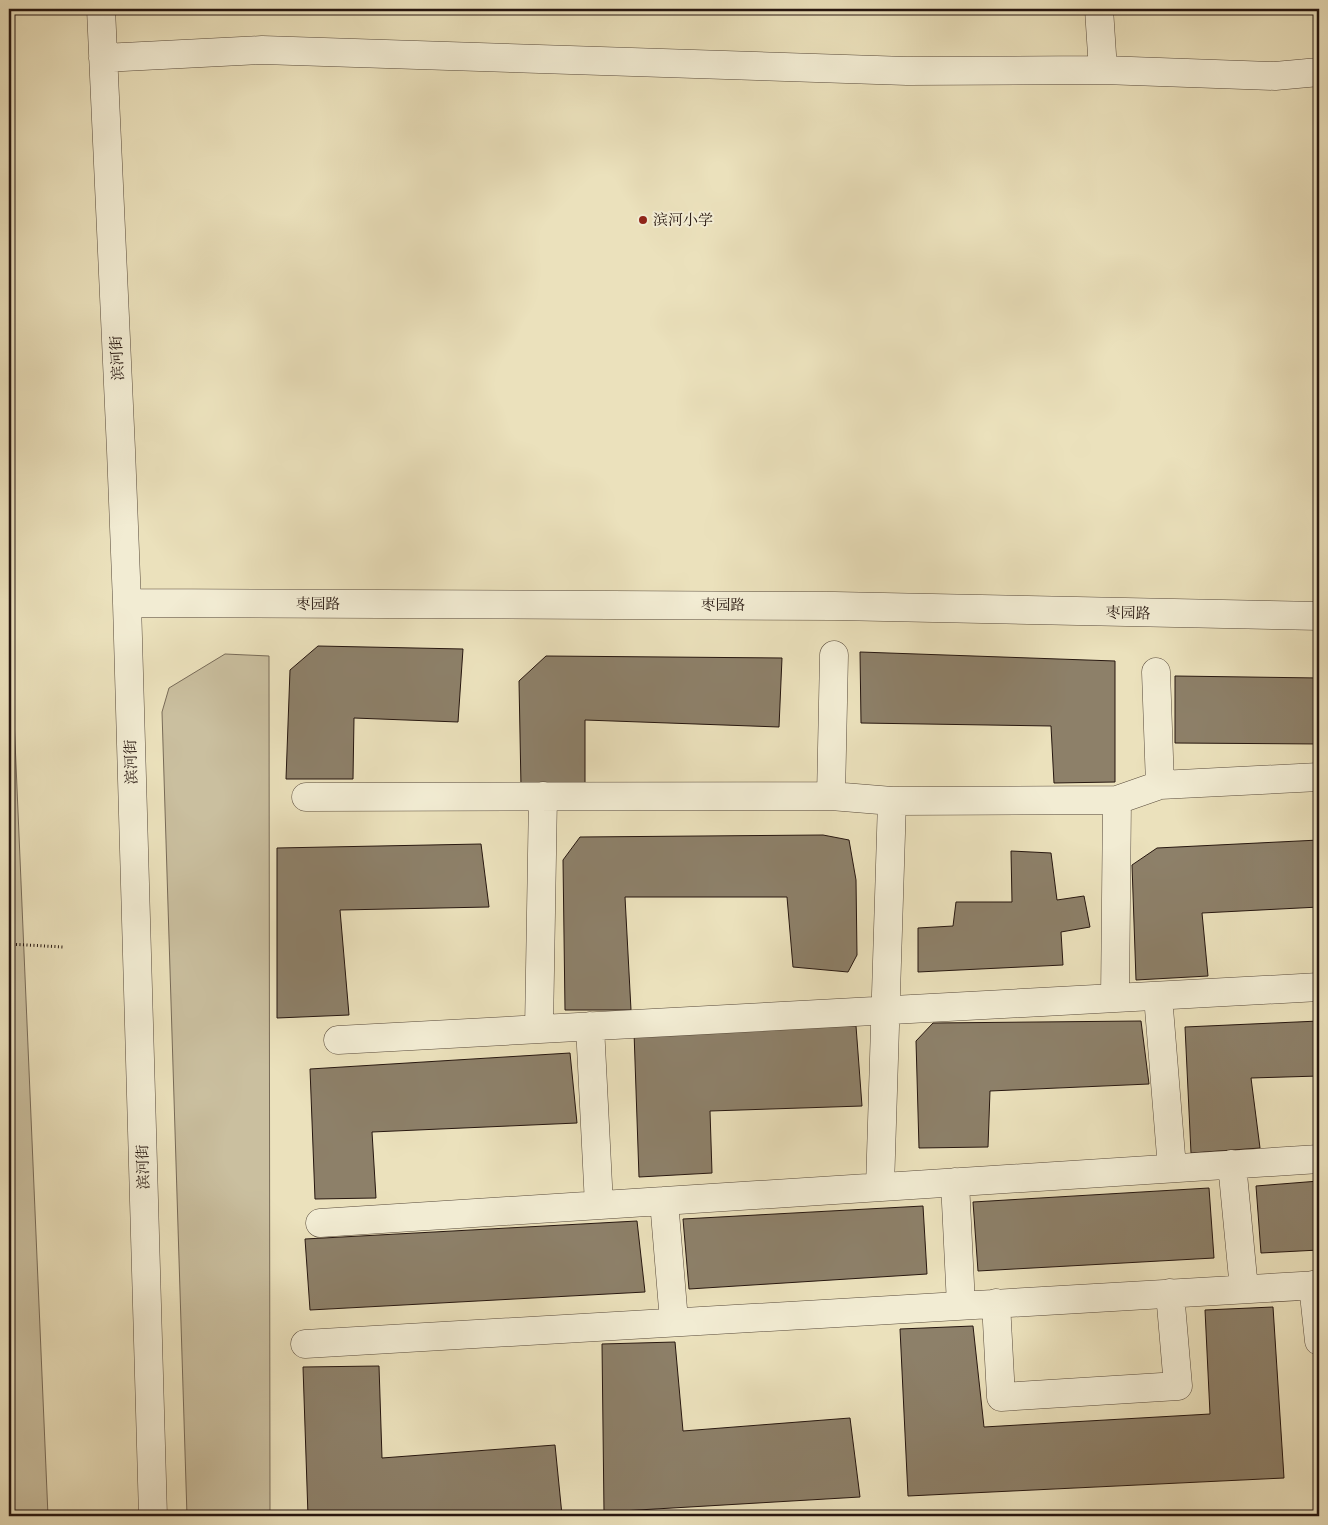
<svg xmlns="http://www.w3.org/2000/svg" width="1328" height="1525" font-family="Vollkorn,'Noto Serif SC',serif">
	<rect width="100%" height="100%" fill="#ebe1bc"/>
	<filter id="stains"><feTurbulence type="fractalNoise" baseFrequency=".004" numOctaves="4"/><feColorMatrix values="0 0 0 0 .2 0 0 0 0 .09 0 0 0 0 .02 0 0 0 .5 -.17"/></filter>
	<radialGradient id="worn" r=".72"><stop offset=".6" stop-color="#630" stop-opacity="0"/><stop offset="1" stop-color="#630" stop-opacity=".3"/></radialGradient>
	<!-- green -->
	<path fill="#cabf9f" stroke="#786b58" d="M 9,600 L 48,1516 L 9,1516 Z
		M 225,654 L 269,656 L 270,1516 L 187,1516 L 162,712 L 169,688 Z"/>
	<!-- building -->
	<path fill="#8d8069" stroke="#271710" d="M 318,646 L 463,649 L 458,722 L 354,718 L 353,779 L 286,779 L 290,670 Z
		M 860,652 L 1115,661 L 1115,782 L 1054,783 L 1051,726 L 861,723 Z
		M 546,656 L 782,658 L 779,727 L 585,720 L 585,786 L 521,787 L 519,681 Z
		M 1175,676 L 1319,678 L 1319,744 L 1175,743 Z
		M 823,835 L 849,840 L 856,880 L 857,955 L 848,972 L 793,967 L 787,897 L 625,897 L 631,1010 L 565,1010 L 563,860 L 580,837 Z
		M 1319,840 L 1319,907 L 1202,913 L 1208,976 L 1136,980 L 1132,865 L 1157,848 Z
		M 481,844 L 489,907 L 340,910 L 349,1015 L 277,1018 L 277,848 Z
		M 1011,851 L 1051,853 L 1057,900 L 1084,896 L 1090,927 L 1061,932 L 1063,965 L 918,972 L 918,928 L 953,926 L 956,902 L 1012,902 Z
		M 1141,1021 L 1149,1084 L 990,1091 L 988,1147 L 919,1148 L 916,1041 L 933,1023 Z
		M 1319,1021 L 1319,1076 L 1251,1078 L 1260,1148 L 1191,1153 L 1185,1027 Z
		M 856,1026 L 862,1106 L 710,1111 L 712,1173 L 639,1177 L 634,1032 Z
		M 570,1053 L 577,1123 L 372,1132 L 376,1198 L 315,1199 L 310,1069 Z
		M 1319,1181 L 1319,1250 L 1261,1253 L 1256,1186 Z
		M 1209,1188 L 1214,1258 L 978,1271 L 973,1202 Z
		M 923,1206 L 927,1274 L 689,1289 L 683,1219 Z
		M 637,1221 L 645,1292 L 310,1310 L 305,1239 Z
		M 1273,1307 L 1284,1478 L 908,1496 L 900,1329 L 973,1326 L 984,1427 L 1210,1414 L 1205,1310 Z
		M 675,1342 L 683,1431 L 850,1418 L 860,1497 L 604,1512 L 602,1344 Z
		M 379,1366 L 382,1458 L 555,1445 L 562,1515 L 537,1516 L 308,1516 L 303,1367 Z"/>
	<g fill="none" stroke-linecap="round" stroke-linejoin="round">
		<!-- minor casing -->
		<g stroke="#584a3b" stroke-width="29">
			<path id="minor" d="M 101,9 L 121,450 L 127,603 L 153,1516
				M 1099,9 L 1103,70
				M 103,58 L 262,50 L 907,71 L 1103,70 L 1275,76 L 1319,72
				M 127,603 L 835,606 L 1319,616
				M 1156,672 L 1160,785
				M 831,796 L 834,655
				M 306,797 L 831,796 L 892,801 L 1117,800 L 1160,785 L 1319,777
				M 1158,996 L 1172,1168
				M 1115,998 L 1117,800
				M 590,1026 L 599,1205
				M 539,1029 L 543,796
				M 338,1040 L 1319,987
				M 1232,1164 L 1244,1289
				M 955,1182 L 961,1305
				M 880,1187 L 892,801
				M 664,1201 L 674,1321
				M 320,1223 L 1319,1159
				M 1313,1285 L 1319,1341
				M 996,1303 L 1001,1397 L 1178,1386 L 1170,1293
				M 305,1344 L 1319,1285"/>
		</g>
		<!-- path -->
		<path stroke="#271710" stroke-width="3" stroke-dasharray="1 2.5" stroke-linecap="butt" d="M 9,944 L 63,947
			M 9,1479 L 10,1516"/>
		<!-- minor -->
		<use href="#minor" stroke="#f2ecd3" stroke-width="28"/>
	</g>
	<!-- markers -->
	<circle fill="#8f2418" stroke="#f2ecd3" stroke-width="2" cx="643" cy="220" r="5"/>
	<g text-anchor="middle" stroke-width="4" stroke-linejoin="round" paint-order="stroke">
		<!-- poi labels -->
		<g font-size="15" fill="#271710" stroke="#f2ecd3" text-anchor="start">
			<text x="653" y="225">滨河小学</text>
		</g>
		<!-- street labels -->
		<g font-size="15" fill="#271710" stroke="#f2ecd3">
			<text transform="translate(117 358) rotate(-93)" y="5">滨河街</text>
			<text x="318" y="609">枣园路</text>
			<text x="723" y="610">枣园路</text>
			<text transform="translate(1128 613) rotate(1)" y="5">枣园路</text>
			<text transform="translate(131 762) rotate(-92)" y="5">滨河街</text>
			<text transform="translate(143 1167) rotate(-92)" y="5">滨河街</text>
		</g>
	</g>
	<!-- margin -->
	<rect width="1328" height="1525" fill="none" stroke="#ebe1bc" stroke-width="30"/>
	<rect x="10" y="10" width="1308" height="1505" fill="none" stroke="#271710" stroke-width="2.5"/>
	<rect x="15" y="15" width="1298" height="1495" fill="none" stroke="#271710"/>
	<rect width="100%" height="100%" filter="url(#stains)"/>
	<rect width="100%" height="100%" fill="url(#worn)"/>
</svg>
